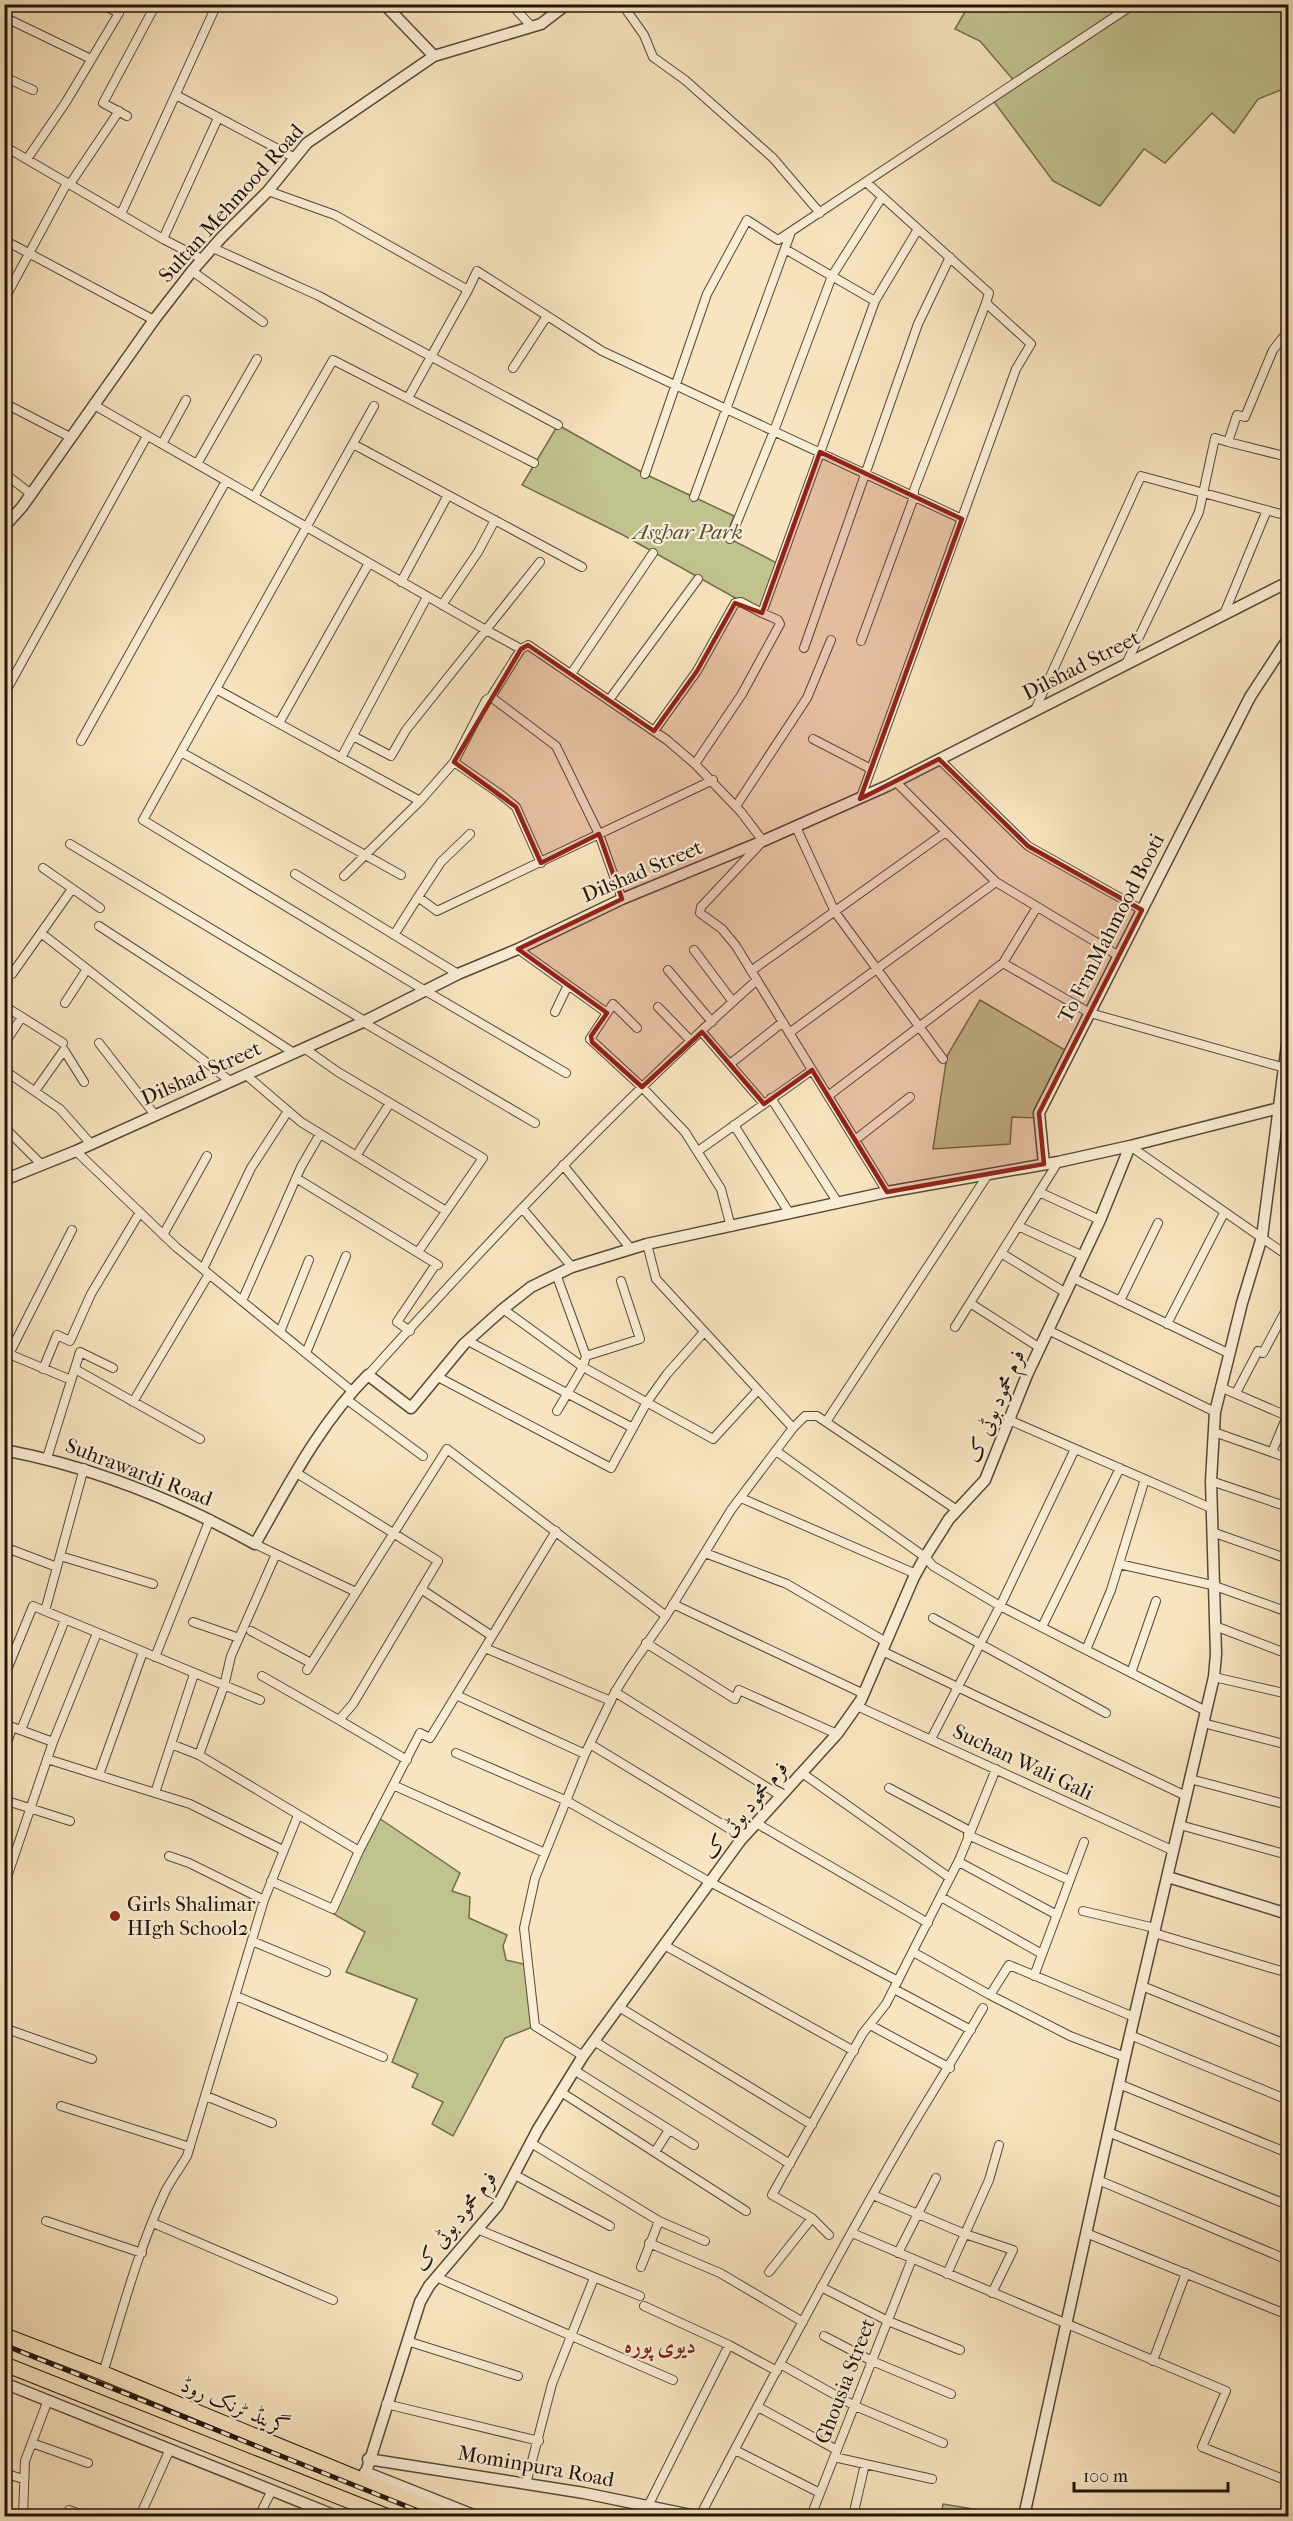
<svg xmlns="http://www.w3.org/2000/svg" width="1293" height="2521" font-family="'IM FELL French Canon',Amiri,serif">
	<rect width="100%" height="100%" fill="#f8e4be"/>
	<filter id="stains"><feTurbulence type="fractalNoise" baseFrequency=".00333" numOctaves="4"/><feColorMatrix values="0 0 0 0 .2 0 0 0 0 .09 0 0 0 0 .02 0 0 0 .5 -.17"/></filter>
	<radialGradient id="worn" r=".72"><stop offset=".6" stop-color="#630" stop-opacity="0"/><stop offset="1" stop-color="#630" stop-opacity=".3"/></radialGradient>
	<!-- green -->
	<path fill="#c1c38f" stroke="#706c4e" stroke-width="1.5" d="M 969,5 L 1288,5 L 1288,78 L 1281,90 L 1258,99 L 1234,133 L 1212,113 L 1165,163 L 1144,149 L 1100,206 L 1053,181 L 992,99 L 1016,83 L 980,41 L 955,29 Z
		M 558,425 L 645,474 L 734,516 L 726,537 L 779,564 L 762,613 L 623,535 L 522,485 Z
		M 980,1000 L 1070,1053 L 1040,1118 L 1012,1117 L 1010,1144 L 933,1149 L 947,1056 Z
		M 373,1814 L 460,1873 L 452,1891 L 470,1897 L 469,1918 L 507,1935 L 503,1946 L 506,1960 L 528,1965 L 535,2026 L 505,2038 L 453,2136 L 432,2124 L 443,2102 L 412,2087 L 418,2074 L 392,2062 L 417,1999 L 346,1972 L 365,1932 L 332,1913 Z
		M 943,2504 L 986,2511 L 985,2516 L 941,2516 Z"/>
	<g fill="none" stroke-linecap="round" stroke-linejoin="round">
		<!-- minor casing -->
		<g stroke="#564839" stroke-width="10">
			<path id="minor" d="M 511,4 L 532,27
				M 622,4 L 644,35 L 653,57 L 685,80 L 773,158 L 820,213
				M 4,17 L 91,59
				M 4,77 L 33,90
				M 176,95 L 295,158
				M 127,116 L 103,103 L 156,4
				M 4,146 L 163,239 L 202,259
				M 27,159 L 66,102 L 119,13 L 101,4
				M 70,184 L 119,111
				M 268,191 L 335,215 L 468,290 L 477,271 L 602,351 L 962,519
				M 121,214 L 217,4
				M 163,239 L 218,118
				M 4,240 L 154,320
				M 213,248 L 319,296 L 558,425
				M 785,249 L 875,301 L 918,229
				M 192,271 L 263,322
				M 4,300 L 67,183
				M 1288,331 L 1273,350 L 1245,417 L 1237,415 L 1228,442 L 1288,457
				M 513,368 L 547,316
				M 408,398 L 468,290
				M 4,403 L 70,437
				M 94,405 L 486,630 L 521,649 L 528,645 L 667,740 L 695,764 L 741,812 L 763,841 L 701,907 L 700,913 L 722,929 L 736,946 L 887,1192
				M 374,406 L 143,820 L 424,990 L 566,1073
				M 162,444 L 186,400
				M 353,444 L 582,567
				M 197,464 L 257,359
				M 4,473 L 31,494
				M 645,474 L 707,294 L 747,220 L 778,240 L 1134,4
				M 254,497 L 333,360 L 534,463
				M 694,497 L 791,232
				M 730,539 L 774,431 L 832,276 L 882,197
				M 401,582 L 448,495
				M 442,605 L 478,552 L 495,520
				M 1224,614 L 1267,510
				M 861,641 L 914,497 L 914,490 L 986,303
				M 804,648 L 918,324 L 950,257
				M 1126,664 L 1199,512 L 1215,438 L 1228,442
				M 571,674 L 653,553
				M 7,689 L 147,436
				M 216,689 L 420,801
				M 491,697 L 556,746 L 599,834 L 622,899
				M 609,700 L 698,579
				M 1035,710 L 1141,476 L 1288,516
				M 279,723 L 369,563
				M 654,731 L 697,671 L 735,603 L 741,602 L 762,613 L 875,301
				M 353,736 L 391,756 L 406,730 L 540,562
				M 813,739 L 871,769
				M 81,741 L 226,481
				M 181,752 L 401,875
				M 341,758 L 427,597
				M 939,759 L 1028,846 L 1142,910
				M 454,762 L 500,794 L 516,807 L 541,863
				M 695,764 L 742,694 L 780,624 L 778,620 L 762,613
				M 895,781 L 996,882 L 1119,956
				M 861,797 L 1016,369 L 1031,344 L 986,303 L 989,293 L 866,182
				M 736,806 L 807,698 L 831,640
				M 796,827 L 835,912 L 943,1059
				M 70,844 L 365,1021
				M 43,868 L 100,908
				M 295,874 L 458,974
				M 344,876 L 420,801 L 454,762 L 486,700 L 491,697 L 521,649
				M 418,897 L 441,862 L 470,834
				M 99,926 L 294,1053
				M 41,933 L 230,1081
				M 394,935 L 418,897 L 437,911 L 713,780
				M 518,949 L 607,1013 L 590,1039 L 642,1087 L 685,1132 L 721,1189 L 731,1227
				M 694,950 L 733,1002
				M 1003,963 L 1090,1013 L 1285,1068
				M 668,970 L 712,1022
				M 751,971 L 946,832
				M 12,974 L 72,889
				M 65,1003 L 87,969
				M 4,1006 L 22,1017 L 4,1044
				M 658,1007 L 691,1041
				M 555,1012 L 568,985
				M 607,1013 L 613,1004 L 637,1028
				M 22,1017 L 63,1043
				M 363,1022 L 535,1123
				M 702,1032 L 764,1104
				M 789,1033 L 996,882
				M 99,1043 L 155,1115
				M 304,1048 L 338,1072 L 483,1158 L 418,1252
				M 730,1064 L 783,1022
				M 4,1070 L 60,1109 L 91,1144
				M 245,1074 L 301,1122 L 446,1211
				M 35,1091 L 64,1050 L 84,1082
				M 828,1096 L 1003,963 L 1037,907
				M 771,1098 L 838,1203
				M 1279,1108 L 1288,1108
				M 734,1125 L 790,1214
				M 4,1127 L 42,1165
				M 855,1140 L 910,1097
				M 1130,1146 L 1288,1256
				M 76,1151 L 176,1247 L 352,1391
				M 698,1151 L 812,1070
				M 356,1156 L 390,1103
				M 563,1165 L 631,1249
				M 296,1178 L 438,1265
				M 1039,1192 L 1100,1220
				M 522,1208 L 572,1267
				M 1018,1226 L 1083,1256
				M 163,1235 L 207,1156
				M 647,1244 L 656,1279 L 793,1428
				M 1001,1253 L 1066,1293
				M 203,1269 L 251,1168 L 288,1111
				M 556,1274 L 586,1356 L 583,1367 L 557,1411
				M 1073,1278 L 1230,1354
				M 242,1301 L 301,1167 L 320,1134
				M 1120,1301 L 1158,1223
				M 970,1303 L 1040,1348
				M 503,1309 L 583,1367 L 713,1439 L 757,1391
				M 1167,1324 L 1224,1213
				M 955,1327 L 1058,1162
				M 1048,1330 L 1215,1412
				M 410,1331 L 397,1322 L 436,1264
				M 280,1332 L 309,1260
				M 468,1341 L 633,1428
				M 306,1353 L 346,1256
				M 9,1354 L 71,1380
				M 586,1356 L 640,1339 L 621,1281
				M 4,1358 L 7,1358 L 72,1230
				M 43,1369 L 57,1335 L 70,1341 L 91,1294 L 140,1212
				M 75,1369 L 200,1439
				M 368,1375 C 491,1238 619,1103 757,980
				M 436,1376 L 611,1468 L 647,1402 L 667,1374 L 704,1332
				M 1220,1387 L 1287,1416 L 1272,1452
				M 1236,1393 L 1258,1351 L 1263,1353 L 1288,1306
				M 346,1399 L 423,1456
				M 133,1402 L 209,1274
				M 1009,1420 L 1211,1508
				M 826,1422 L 987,1176
				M 1214,1432 L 1288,1458
				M 776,1451 L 925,1557 L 933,1566 L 1000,1606 L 1206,1711
				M 47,1458 L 80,1352 L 113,1368
				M 295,1472 L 438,1561 L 353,1704 L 339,1720 L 407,1760
				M 1211,1481 L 1288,1507
				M 741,1498 L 916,1574
				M 1212,1532 L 1288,1559
				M 255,1544 L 356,1592
				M 4,1547 L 57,1567
				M 705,1553 L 787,1584 L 886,1642
				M 60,1556 L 153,1584
				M 1119,1564 L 1212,1585 L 1288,1612
				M 421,1589 L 492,1636
				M 673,1604 L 864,1694
				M 45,1611 L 84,1468
				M 933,1618 L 1106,1713
				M 193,1622 L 239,1638
				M 1215,1626 L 1288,1654
				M 1042,1627 L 1120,1468
				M 251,1631 L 311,1663
				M 646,1643 L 735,1699 L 739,1690 L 837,1734
				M 485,1648 L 611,1701
				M 1086,1650 L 1111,1590 L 1145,1479
				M 882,1651 L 1186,1796
				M 155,1657 L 210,1519
				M 307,1670 L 447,1449 L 666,1616
				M 1131,1673 L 1156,1601
				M 262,1676 L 339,1720
				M 4,1677 L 33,1606 L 260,1700
				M 1214,1677 L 1288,1694
				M 615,1692 L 781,1796
				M 456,1695 L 585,1754
				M 857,1706 L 1174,1851
				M 1203,1723 L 1288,1745
				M 4,1724 L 53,1742
				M 21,1730 L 65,1620
				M 931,1739 L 1003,1600 L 1075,1449
				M 171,1744 L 199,1755 L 359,1851
				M 590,1744 L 743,1837
				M 4,1753 L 12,1727
				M 456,1753 L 565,1800 L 710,1882 L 898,1981
				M 199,1755 L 224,1686 L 231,1656 L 276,1554
				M 47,1759 L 190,1804 L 283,1850
				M 802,1773 L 950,1878
				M 99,1775 L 143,1652
				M 1190,1779 L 1288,1805
				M 393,1785 L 545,1853
				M 889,1788 L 970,1831
				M 155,1793 L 194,1674
				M 4,1800 L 70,1821
				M 756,1823 L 928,1923
				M 1180,1825 L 1288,1855
				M 968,1835 L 1069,1880
				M 169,1856 L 189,1863 L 264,1900
				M 959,1862 L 1057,1915
				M 271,1881 L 333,1909 L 359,1851 L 420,1733 L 430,1738 L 556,1531
				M 4,1886 L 53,1742 L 97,1633
				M 941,1897 L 1042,1954
				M 1083,1911 L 1155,1928
				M 1154,1933 L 1288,1973
				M 252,1941 L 326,1972
				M 664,1945 L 854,2051
				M 913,1952 L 990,1995
				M 1034,1976 L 1084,1842
				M 1142,1986 L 1288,2045
				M 894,1989 L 971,2030
				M 236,1996 L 383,2057
				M 619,2007 L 812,2125
				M 870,2025 L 950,2068
				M 4,2028 L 92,2059
				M 1130,2035 L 1288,2100
				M 594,2041 L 790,2164
				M 583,2056 L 535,2026 L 524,1928 L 535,1878 L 585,1754 L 615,1692 L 632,1665 L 666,1616 L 731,1510 L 793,1428 L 805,1416 L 817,1416 L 957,1510
				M 1125,2057 L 1070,2036 L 990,1995 L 1009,1965 L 1134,2017
				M 574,2070 L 694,2145
				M 1119,2084 L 1288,2153
				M 561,2092 L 746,2211
				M 206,2096 L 272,2123
				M 61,2106 L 190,2147
				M 1108,2132 L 1288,2205
				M 531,2143 L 659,2221 L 705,2241
				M 655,2152 L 669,2130
				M 515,2175 L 610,2226
				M 1098,2180 L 1288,2260
				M 873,2195 L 965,2234 L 1013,2250 L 992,2293
				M 46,2221 L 142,2253
				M 153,2223 L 333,2300
				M 477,2229 L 640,2296
				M 852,2233 L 1226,2391 L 1202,2447 L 1288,2481
				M 1086,2233 L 1288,2315
				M 829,2235 L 812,2218 L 772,2195 L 863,2033 L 886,2004 L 960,1858 L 996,1769
				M 649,2243 L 720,2273 L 803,2322
				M 898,2253 L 936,2178
				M 641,2267 L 659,2221
				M 769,2272 L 812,2218
				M 947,2274 L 989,2180 L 999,2145
				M 436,2277 L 673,2380
				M 821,2287 L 888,2321 L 960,2350
				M 644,2306 L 729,2345
				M 824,2336 L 872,2361 L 951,2394
				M 407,2341 L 518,2376
				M 1153,2361 L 1186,2273
				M 780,2364 L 855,2406 L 943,2443
				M 103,2373 C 121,2315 139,2247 165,2192 C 171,2180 180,2168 187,2156 L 264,1900 L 298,1815
				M 386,2404 L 539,2441
				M 758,2407 L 837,2450
				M 32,2443 L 88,2463
				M 735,2450 L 820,2493
				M 834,2457 L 932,2479
				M 4,2473 L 23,2479
				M 526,2484 L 552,2384 L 594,2278
				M 648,2506 L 729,2345 L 777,2371
				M 69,2510 L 85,2516
				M 23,2516 L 25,2461 L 48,2400
				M 140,2516 L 170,2449
				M 259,2516 L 272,2490
				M 700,2516 C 767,2387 835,2258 908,2133 C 933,2091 959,2050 983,2008
				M 811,2516 L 912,2259
				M 853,2516 L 865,2464"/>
		</g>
		<!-- tertiary casing -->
		<g stroke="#564839" stroke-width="13">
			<path id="tertiary" d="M 384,4 L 434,56
				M 4,527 L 22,507 L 154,320 L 192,271 L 221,238 L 268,191 L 307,143 L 434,56 L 541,24 L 567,4
				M 1288,791 L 1288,824
				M 1044,1164 L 1039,1113 L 1250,697 L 1288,639
				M 4,1180 L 76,1151 L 365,1021 L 458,974 L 518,949 L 622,899 L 763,841 L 887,786 L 1288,582
				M 4,1450 C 94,1467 176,1500 255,1544 C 288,1486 320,1423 368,1375 L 411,1408 L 464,1344 L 503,1309 L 531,1287 L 572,1267 L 647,1244 L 887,1192 L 1058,1162 L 1130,1146 L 1279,1108
				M 1168,1877 L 1288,1914
				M 4,2383 L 336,2516
				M 368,2459 L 584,2493 L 696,2516
				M 365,2472 L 476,2516
				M 363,2482 L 420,2302 L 429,2286 L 498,2205 L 538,2129 L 583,2056 L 740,1841 L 837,1734 L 861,1700 L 914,1577 L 925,1557 L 949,1519 L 985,1480 L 1027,1375 L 1100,1220 L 1130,1146
				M 1024,2516 L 1126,2052 L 1214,1677 L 1216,1654 L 1211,1481 L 1215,1412 L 1242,1303 L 1262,1237 L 1288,1037"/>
		</g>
		<!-- primary casing -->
		<g stroke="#20140d" stroke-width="16">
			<path id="primary" d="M 4,2335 L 103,2373 L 450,2516
				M 4,2364 L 387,2516"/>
		</g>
		<!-- minor -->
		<use href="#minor" stroke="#faedd5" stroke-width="8"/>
		<!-- tertiary -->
		<use href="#tertiary" stroke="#faedd5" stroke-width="10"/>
		<!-- primary -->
		<use href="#primary" stroke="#f8e4be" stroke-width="14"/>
		<!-- rail casing -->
		<g stroke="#20140d" stroke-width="5">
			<path id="rail" d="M 4,2345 L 431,2516"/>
		</g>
		<!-- rail -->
		<use href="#rail" stroke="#faedd5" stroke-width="3" stroke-dasharray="9" stroke-linecap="butt"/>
	</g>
	<!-- marked area -->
	<path fill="#8f2418" fill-opacity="0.2" stroke="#8f2418" stroke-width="4.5" stroke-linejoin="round" d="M 820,452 L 962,519 L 860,799 L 939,759 L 1028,846 L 1142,910 L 1039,1113 L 1044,1164 L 887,1192 L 812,1070 L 764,1104 L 702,1032 L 642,1087 L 592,1042 L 591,1036 L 607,1013 L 518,949 L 622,899 L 599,834 L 541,863 L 516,807 L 454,762 L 521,649 L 528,645 L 654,731 L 697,671 L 735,603 L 762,613 Z"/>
	<!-- markers -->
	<circle fill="#8f2418" stroke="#faedd5" stroke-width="2" cx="115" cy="1916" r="6"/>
	<g text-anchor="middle" stroke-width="4.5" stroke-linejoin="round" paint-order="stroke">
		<!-- street labels -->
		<g font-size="21" fill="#20140d" stroke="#faedd5">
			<text transform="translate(231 203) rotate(-48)" y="7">Sultan Mehmood Road</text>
			<text transform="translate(1081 665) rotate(-27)" y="7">Dilshad Street</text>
			<text transform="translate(642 871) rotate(-23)" y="7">Dilshad Street</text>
			<text transform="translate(1111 928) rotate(-63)" y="7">To FrmMahmood Booti</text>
			<text transform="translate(201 1073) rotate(-24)" y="7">Dilshad Street</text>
			<text transform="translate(995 1406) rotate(-67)" y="7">فرم محمود بوٹی ک</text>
			<text transform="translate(139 1472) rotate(21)" y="7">Suhrawardi Road</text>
			<text transform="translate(1023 1762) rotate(25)" y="7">Suchan Wali Gali</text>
			<text transform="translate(745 1810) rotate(-50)" y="7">فرم محمود بوٹی ک</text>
			<text transform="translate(455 2221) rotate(-52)" y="7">فرم محمود بوٹی ک</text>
			<text transform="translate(845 2381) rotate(-69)" y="7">Ghousia Street</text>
			<text transform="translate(235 2406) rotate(23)" y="7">گرینڈ ٹرنک روڈ</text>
			<text transform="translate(536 2466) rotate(10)" y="7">Mominpura Road</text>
		</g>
		<!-- park labels -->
		<g font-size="21" font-style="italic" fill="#58513a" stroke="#faedd5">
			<text x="688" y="539">Asghar Park</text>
		</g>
		<!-- poi labels -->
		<g font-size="21" fill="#20140d" stroke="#faedd5" text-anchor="start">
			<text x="127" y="1911">Girls Shalimar<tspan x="127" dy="24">HIgh School2</tspan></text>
		</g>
		<!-- neighbourhood labels -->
		<g font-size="22" font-weight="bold" fill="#7a1f14" stroke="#faedd5">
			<text x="660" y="2353">دیوی پورہ</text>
		</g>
	</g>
	<!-- margin -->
	<rect width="1293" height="2521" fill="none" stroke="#f8e4be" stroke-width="24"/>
	<rect x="6" y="6" width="1281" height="2509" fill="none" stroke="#20140d" stroke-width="3"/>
	<rect x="12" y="12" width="1269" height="2497" fill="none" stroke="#20140d" stroke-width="1.5"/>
	<!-- scale -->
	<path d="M1074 2482v9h154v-9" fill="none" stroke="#20140d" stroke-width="3"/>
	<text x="1083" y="2482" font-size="18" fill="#20140d" stroke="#faedd5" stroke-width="4.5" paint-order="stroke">100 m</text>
	<rect width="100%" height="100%" filter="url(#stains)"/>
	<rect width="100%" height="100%" fill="url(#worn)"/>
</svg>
